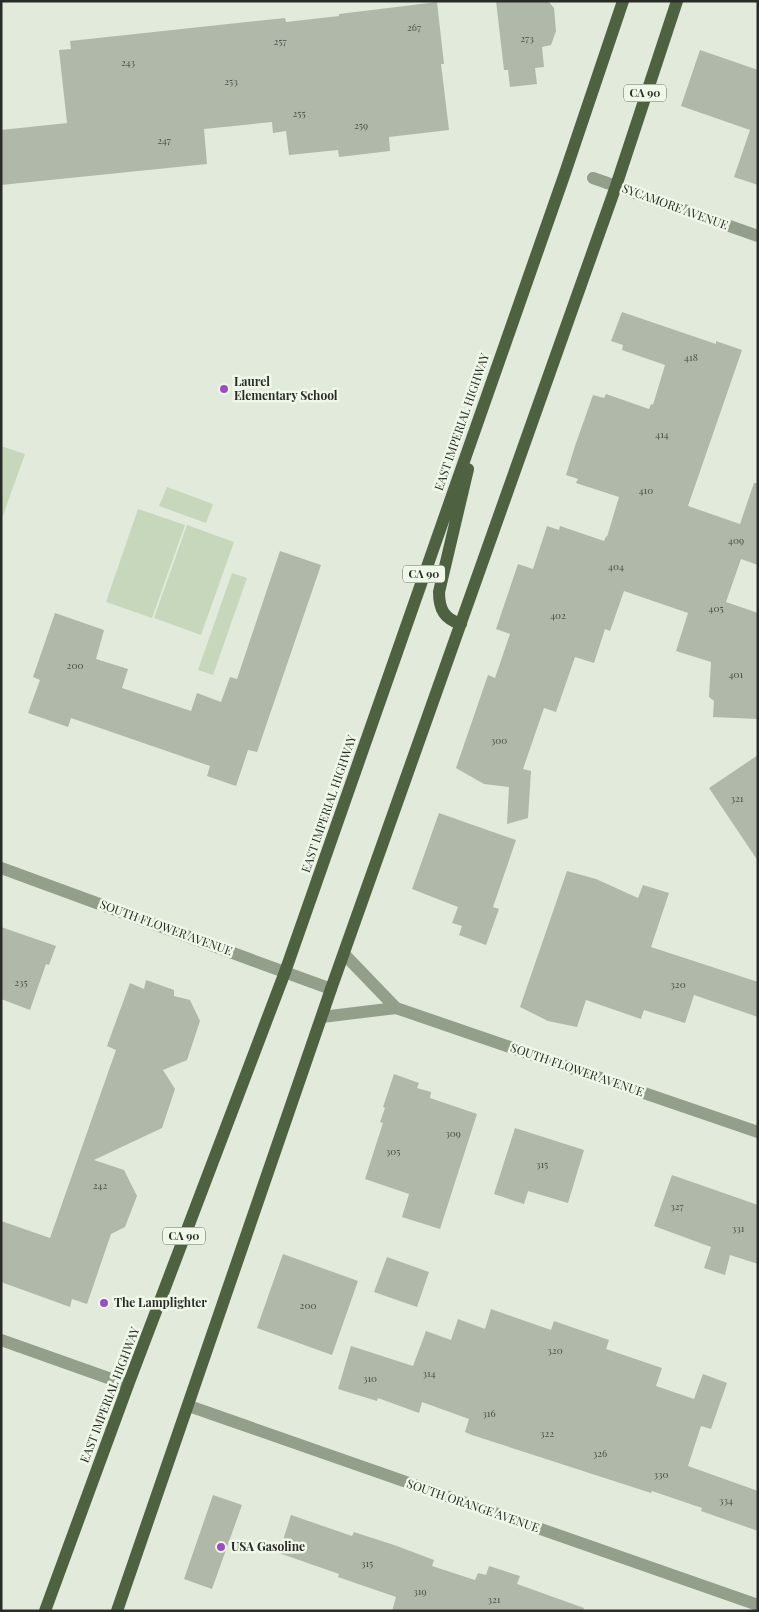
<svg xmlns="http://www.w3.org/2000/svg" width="759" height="1612" font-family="'Playfair Display',serif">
	<rect width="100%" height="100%" fill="#e1eadb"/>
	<!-- green -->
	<path fill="#c7d7bc" d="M 1,446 L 25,454 L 1,521 Z
		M 167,487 L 213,504 L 206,523 L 159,506 Z
		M 138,509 L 185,525 L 152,618 L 106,602 Z
		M 187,525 L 234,542 L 201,635 L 154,618 Z
		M 232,573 L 247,578 L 213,675 L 198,670 Z"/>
	<!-- building -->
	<path fill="#b0b8aa" d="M 496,1 L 548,1 L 554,8 L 556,31 L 551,45 L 542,47 L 544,67 L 535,68 L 537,84 L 510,87 L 508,70 L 504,70 Z
		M 437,2 L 444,64 L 441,64 L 449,130 L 389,137 L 390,151 L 339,157 L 338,150 L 289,155 L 286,131 L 273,133 L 272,122 L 204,129 L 207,164 L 1,185 L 1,130 L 67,123 L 59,50 L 71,49 L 70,41 L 285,18 L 286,22 L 339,16 L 339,14 Z
		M 700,50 L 758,70 L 758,185 L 734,177 L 750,130 L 681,106 Z
		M 622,312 L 716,344 L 716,341 L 742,350 L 688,506 L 740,524 L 754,483 L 758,483 L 758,565 L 741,559 L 726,602 L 758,613 L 758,719 L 713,717 L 714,701 L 709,697 L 711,662 L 676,651 L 688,613 L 624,591 L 610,631 L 605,629 L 594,663 L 575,657 L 556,712 L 544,708 L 523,769 L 531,771 L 528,818 L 507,824 L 509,787 L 484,784 L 456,768 L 488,675 L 495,678 L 510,634 L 496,629 L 518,564 L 533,569 L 547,526 L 559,530 L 560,526 L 604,541 L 606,536 L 607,537 L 619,497 L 576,483 L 578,479 L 566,475 L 575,446 L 593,395 L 604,398 L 606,394 L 649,409 L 651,404 L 653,405 L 665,365 L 622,350 L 623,345 L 611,341 Z
		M 280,551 L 321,565 L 257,752 L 248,750 L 236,786 L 207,776 L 210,766 L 71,718 L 68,727 L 28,713 L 40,680 L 33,677 L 55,613 L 104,630 L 96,659 L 128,669 L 122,688 L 191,711 L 197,693 L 221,702 L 230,677 L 237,679 Z
		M 758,755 L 758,861 L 709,788 Z
		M 439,813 L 516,840 L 493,907 L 499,909 L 486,945 L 459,935 L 462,926 L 452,923 L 458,907 L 412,889 Z
		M 567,871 L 596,879 L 638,898 L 643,885 L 669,893 L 651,947 L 758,982 L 758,1017 L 694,995 L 685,1023 L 644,1010 L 641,1019 L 586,1000 L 577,1027 L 548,1021 L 520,1007 Z
		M 1,927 L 56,946 L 49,965 L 46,964 L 30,1010 L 1,999 Z
		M 146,980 L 174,990 L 174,996 L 190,1000 L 200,1021 L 187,1060 L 163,1070 L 175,1089 L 162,1128 L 94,1160 L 124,1170 L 137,1196 L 125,1227 L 111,1234 L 87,1304 L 72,1299 L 70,1307 L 1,1282 L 1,1221 L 50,1238 L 116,1050 L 107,1046 L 130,983 L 144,989 Z
		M 394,1074 L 419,1083 L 417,1088 L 431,1092 L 430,1098 L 477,1114 L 440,1229 L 402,1217 L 409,1194 L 365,1179 L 383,1123 L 380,1122 L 385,1108 L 383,1107 Z
		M 515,1128 L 584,1150 L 568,1203 L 528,1191 L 524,1204 L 494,1194 Z
		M 672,1175 L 758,1205 L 758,1264 L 730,1255 L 725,1275 L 704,1268 L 711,1247 L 654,1226 Z
		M 283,1254 L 358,1281 L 332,1355 L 257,1328 Z
		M 387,1257 L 429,1272 L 417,1307 L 374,1292 Z
		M 491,1309 L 551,1330 L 554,1321 L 609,1340 L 606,1349 L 662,1368 L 656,1386 L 694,1399 L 703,1374 L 727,1383 L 711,1429 L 701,1426 L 688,1466 L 758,1491 L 758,1531 L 701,1511 L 702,1508 L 652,1491 L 651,1493 L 472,1435 L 465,1432 L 469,1419 L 422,1402 L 419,1413 L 378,1398 L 377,1401 L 338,1389 L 351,1346 L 413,1366 L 426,1331 L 451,1340 L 458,1319 L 485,1329 Z
		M 213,1495 L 242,1505 L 212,1589 L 184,1579 Z
		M 291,1515 L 352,1536 L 354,1532 L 397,1546 L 434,1560 L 432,1566 L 475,1580 L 478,1573 L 486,1575 L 489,1566 L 520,1576 L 517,1584 L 584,1608 L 583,1611 L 392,1611 L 396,1597 L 338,1577 L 339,1574 L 279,1553 Z"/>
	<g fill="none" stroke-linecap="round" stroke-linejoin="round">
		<!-- street -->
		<path stroke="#939e8b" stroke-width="12" d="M 593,178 L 758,236
			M 1,868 L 331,989
			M 344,954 L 396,1008 L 758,1132
			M 322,1017 L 396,1008
			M 1,1340 L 128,1385
			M 189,1406 L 758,1605"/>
		<!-- primary -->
		<path stroke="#4e6141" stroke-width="12" d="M 461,624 C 444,619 439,609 439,592 L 468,469
			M 45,1611 L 128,1385 L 285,972 L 564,176 L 623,1
			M 117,1611 L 331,989 L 616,186 L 677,1"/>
	</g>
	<!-- markers -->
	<g fill="#9a4fc1" stroke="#eef7e8" stroke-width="2">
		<circle cx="224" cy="389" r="5"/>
		<circle cx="104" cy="1303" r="5"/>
		<circle cx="221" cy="1547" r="5"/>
	</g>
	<g text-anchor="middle" stroke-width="5" stroke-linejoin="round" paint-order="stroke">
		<!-- number labels -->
		<g font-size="10" fill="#4b4f47">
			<text x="414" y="31">267</text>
			<text x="527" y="42">273</text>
			<text x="280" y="45">257</text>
			<text x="128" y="66">243</text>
			<text x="231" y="85">253</text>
			<text x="299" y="117">255</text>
			<text x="361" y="129">259</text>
			<text x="164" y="144">247</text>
			<text x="691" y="361">418</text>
			<text x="662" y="438">414</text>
			<text x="646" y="494">410</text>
			<text x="736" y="544">409</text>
			<text x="616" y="570">404</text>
			<text x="716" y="612">405</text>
			<text x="558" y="619">402</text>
			<text x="75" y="669">200</text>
			<text x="736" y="678">401</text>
			<text x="499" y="744">300</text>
			<text x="737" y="802">321</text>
			<text x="21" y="986">235</text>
			<text x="678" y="988">320</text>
			<text x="453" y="1137">309</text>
			<text x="393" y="1155">305</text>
			<text x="542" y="1168">315</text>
			<text x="100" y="1189">242</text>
			<text x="677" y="1210">327</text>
			<text x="738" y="1232">331</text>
			<text x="308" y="1309">200</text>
			<text x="555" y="1354">320</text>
			<text x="429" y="1377">314</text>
			<text x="370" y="1382">310</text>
			<text x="489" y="1417">316</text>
			<text x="547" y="1437">322</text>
			<text x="600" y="1457">326</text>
			<text x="661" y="1478">330</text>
			<text x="726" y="1504">334</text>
			<text x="367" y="1567">315</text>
			<text x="420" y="1595">319</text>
			<text x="494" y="1603">321</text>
		</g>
		<!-- shield labels -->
		<g fill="#eef7e8" stroke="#646960" stroke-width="1">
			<rect x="624" y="84.5" width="42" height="17" rx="4"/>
			<rect x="403" y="565.5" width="42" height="17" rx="4"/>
			<rect x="163" y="1227.5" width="42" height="17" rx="4"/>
		</g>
		<g font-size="11" font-weight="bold" fill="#292c26">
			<text x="645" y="97">CA 90</text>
			<text x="424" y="578">CA 90</text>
			<text x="184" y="1240">CA 90</text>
		</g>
		<!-- street labels -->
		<g font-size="12" fill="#292c26" stroke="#eef7e8">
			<text transform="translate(675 207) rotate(20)" y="4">SYCAMORE AVENUE</text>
			<text transform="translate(462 422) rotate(-71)" y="4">EAST IMPERIAL HIGHWAY</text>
			<text transform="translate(329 804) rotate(-71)" y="4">EAST IMPERIAL HIGHWAY</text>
			<text transform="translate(166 928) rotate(20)" y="4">SOUTH FLOWER AVENUE</text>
			<text transform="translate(577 1070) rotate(19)" y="4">SOUTH FLOWER AVENUE</text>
			<text transform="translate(110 1395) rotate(-69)" y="4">EAST IMPERIAL HIGHWAY</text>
			<text transform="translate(473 1506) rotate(19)" y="4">SOUTH ORANGE AVENUE</text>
		</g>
		<!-- poi labels -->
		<g font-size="12" font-weight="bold" fill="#292c26" stroke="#eef7e8" text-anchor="start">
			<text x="234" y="386">Laurel<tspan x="234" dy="14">Elementary School</tspan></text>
			<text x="114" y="1307">The Lamplighter</text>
			<text x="231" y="1551">USA Gasoline</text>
		</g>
	</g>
	<!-- border -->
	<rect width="759" height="1612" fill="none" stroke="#292c26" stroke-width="5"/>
</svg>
